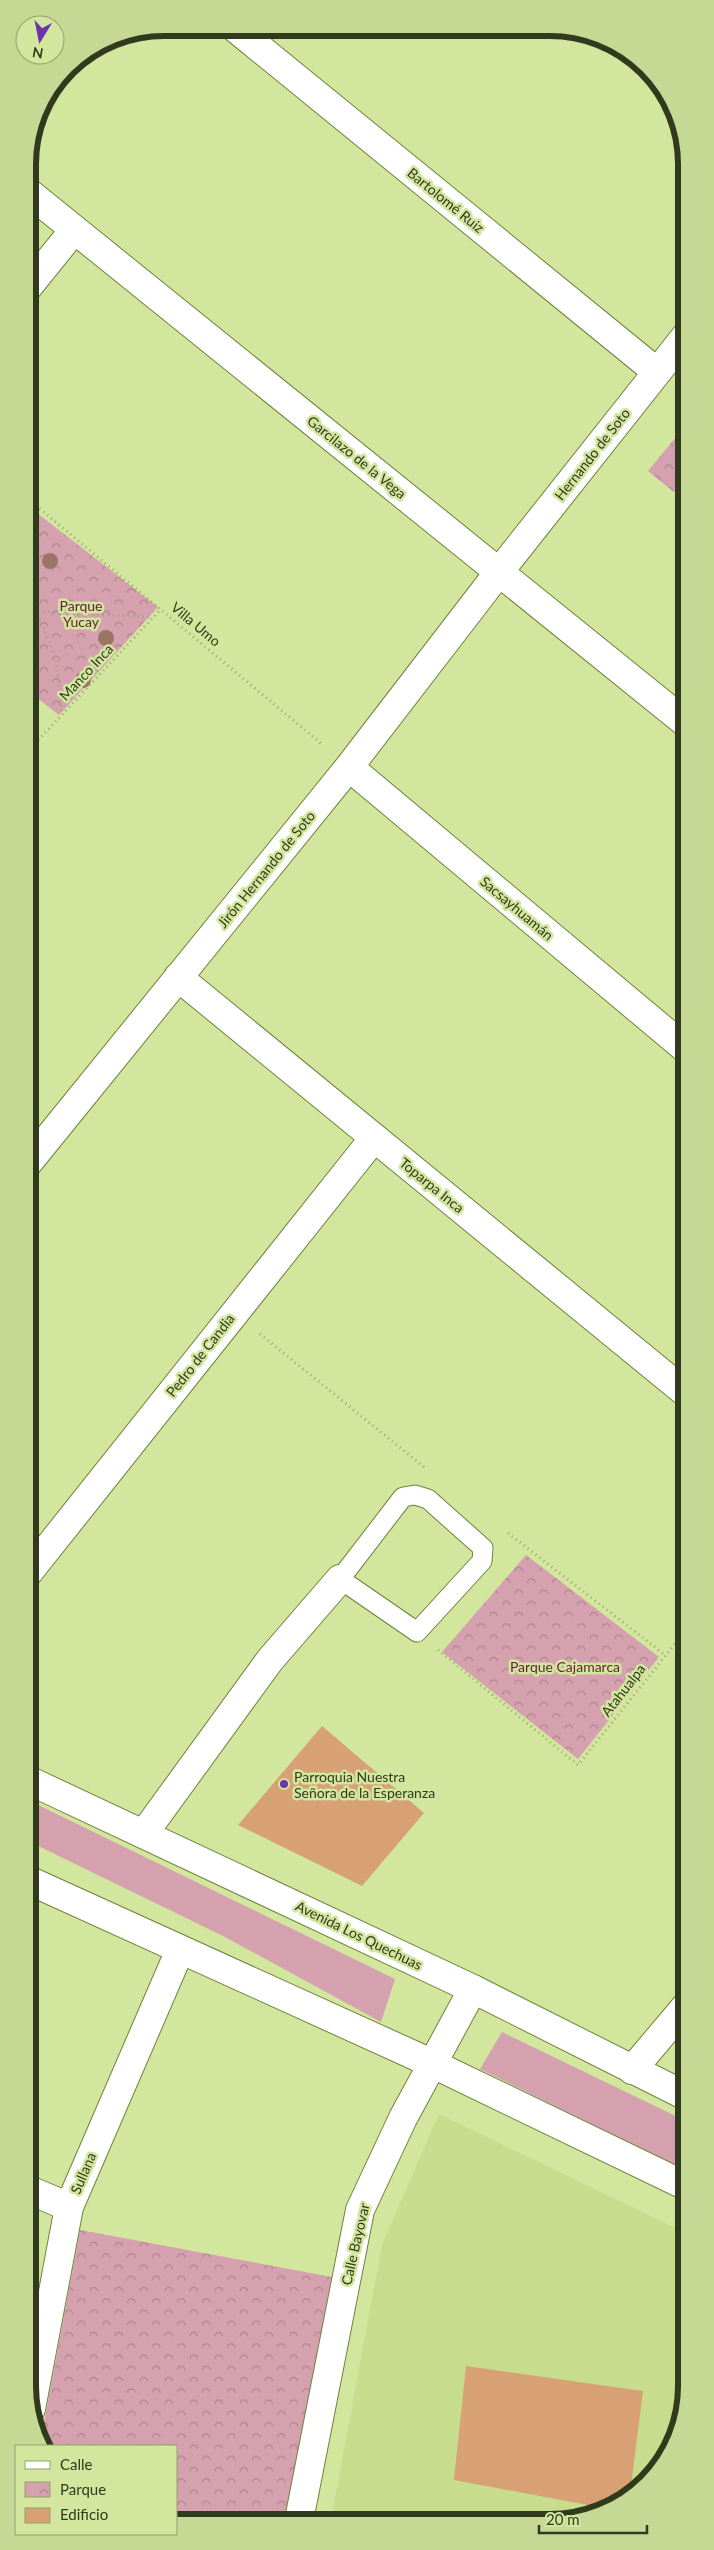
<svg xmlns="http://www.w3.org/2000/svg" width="714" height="2550" viewBox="0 0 714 2550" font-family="Lato,sans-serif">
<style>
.built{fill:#c7dc8d}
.green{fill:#d5a1af}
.park{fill:url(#park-crowns)}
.building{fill:#d7a175}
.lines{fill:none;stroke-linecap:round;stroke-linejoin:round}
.service-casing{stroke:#71823d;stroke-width:21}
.minor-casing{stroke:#71823d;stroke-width:30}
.tertiary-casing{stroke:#71823d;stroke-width:30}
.secondary-casing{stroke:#71823d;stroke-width:30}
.path{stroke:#99a870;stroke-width:3;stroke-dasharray:1 4;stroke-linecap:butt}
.service{stroke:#fff;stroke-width:19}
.minor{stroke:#fff;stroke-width:28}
.tertiary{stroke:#fff;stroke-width:28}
.secondary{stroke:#fff;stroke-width:28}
.tree{fill:#997566}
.poi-dot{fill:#6b34aa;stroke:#d2e69e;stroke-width:2}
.labels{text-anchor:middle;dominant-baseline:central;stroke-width:5;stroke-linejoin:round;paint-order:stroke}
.street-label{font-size:14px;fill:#323a1d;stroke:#d2e69e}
.park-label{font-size:14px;fill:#6a1939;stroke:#d2e69e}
.poi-label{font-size:14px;fill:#323a1d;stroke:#d2e69e;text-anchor:start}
.rim{fill:none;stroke:#323a1d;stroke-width:6}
</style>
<defs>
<pattern id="park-crowns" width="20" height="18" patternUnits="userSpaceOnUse" patternTransform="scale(1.25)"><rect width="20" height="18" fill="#d5a1af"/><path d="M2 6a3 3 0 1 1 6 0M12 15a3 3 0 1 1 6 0" fill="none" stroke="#ad848e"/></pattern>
</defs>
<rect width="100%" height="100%" fill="#d2e69e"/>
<path class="built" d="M439,2114L686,2233V2394L676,2438L652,2476L610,2508L568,2521L331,2520L382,2245Z"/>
<path class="green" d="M28,1800L395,1979L381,2022L223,1936L28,1841Z
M502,2032L686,2121V2171L480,2069Z"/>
<path class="park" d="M685,426V501L648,471Z
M28,506L158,607L59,715L28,691Z
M526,1555L659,1657L578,1759L442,1652Z
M80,2230L332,2277L286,2520H176V2446H48L42,2434Z"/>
<path class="building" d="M322,1726L424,1813L362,1886L238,1825Z
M466,2366L643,2391L630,2494L609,2509L454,2480Z"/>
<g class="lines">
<g class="service-casing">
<path id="service" d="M415,1495L428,1499L483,1548L482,1561L417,1632L340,1579L403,1497Z"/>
</g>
<g class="minor-casing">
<path id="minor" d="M235,28L657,372
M28,287L74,230
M349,767L686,1049
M178,977L686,1393
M28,1163L349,767L499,572L685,337
M28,1573L374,1138
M145,1832L270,1660L340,1579
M29,2190L69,2207
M31,2409L69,2207L180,1950
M299,2520L360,2210L403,2118L473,1989"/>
</g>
<g class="tertiary-casing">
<path id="tertiary" d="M28,192L686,723
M632,2070L686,2006"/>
</g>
<g class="secondary-casing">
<path id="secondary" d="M28,1780L473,1989L686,2096
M28,1880L431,2063L686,2186"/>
</g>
<path class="path" d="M28,499L323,745
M28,565L36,610L56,659L62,714
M28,611L152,617
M28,751L161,609
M260,1334L424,1467
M508,1533L665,1655
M438,1650L578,1765L686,1630"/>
<use href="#service" class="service"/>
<use href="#minor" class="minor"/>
<use href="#tertiary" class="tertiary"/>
<use href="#secondary" class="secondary"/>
</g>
<g class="tree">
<circle cx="50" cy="561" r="8"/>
<circle cx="106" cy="638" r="8"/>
<circle cx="83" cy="680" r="8"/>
</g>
<circle class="poi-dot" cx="284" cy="1784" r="5"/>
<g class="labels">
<g class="street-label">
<text transform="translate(446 200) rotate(39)">Bartolomé Ruiz</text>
<text transform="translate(592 454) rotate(-52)">Hernando de Soto</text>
<text transform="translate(357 457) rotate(39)">Garcilazo de la Vega</text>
<text transform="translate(196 624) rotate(40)">Villa Umo</text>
<text transform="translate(86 672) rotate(-47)">Manco Inca</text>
<text transform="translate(266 869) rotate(-51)">Jirón Hernando de Soto</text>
<text transform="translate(517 908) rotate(40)">Sacsayhuamán</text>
<text transform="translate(432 1185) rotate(39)">Toparpa Inca</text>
<text transform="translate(200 1355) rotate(-52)">Pedro de Candia</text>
<text transform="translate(623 1690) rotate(-52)">Atahualpa</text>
<text transform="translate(359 1935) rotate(26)">Avenida Los Quechuas</text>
<text transform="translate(83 2173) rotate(-67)">Sullana</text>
<text transform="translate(355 2244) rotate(-77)">Calle Bayovar</text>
</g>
<g class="park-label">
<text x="81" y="605">Parque<tspan x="81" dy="16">Yucay</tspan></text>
<text x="565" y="1666">Parque Cajamarca</text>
</g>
<g class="poi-label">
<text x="294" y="1776">Parroquia Nuestra<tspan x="294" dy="16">Señora de la Esperanza</tspan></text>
</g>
</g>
<path d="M0 0H714V2550H0ZM164 36H550A128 128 0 0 1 678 164V2386A128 128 0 0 1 550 2514H164A128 128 0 0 1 36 2386V164A128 128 0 0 1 164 36Z" fill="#c5d894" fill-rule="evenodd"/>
<path class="rim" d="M164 36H550A128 128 0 0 1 678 164V2386A128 128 0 0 1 550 2514H164A128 128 0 0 1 36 2386V164A128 128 0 0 1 164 36Z"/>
<rect x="15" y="2445" width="162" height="90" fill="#d2e69e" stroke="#92a16a"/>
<rect x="25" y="2461" width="25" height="8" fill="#ffffff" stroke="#92a16a"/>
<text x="60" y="2470" font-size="15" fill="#323a1d">Calle</text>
<rect x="25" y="2482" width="25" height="15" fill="url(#park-crowns)" stroke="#92a16a"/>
<text x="60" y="2495" font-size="15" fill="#323a1d">Parque</text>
<rect x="25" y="2508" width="25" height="15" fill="#d7a175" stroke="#92a16a"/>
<text x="60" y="2520" font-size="15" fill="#323a1d">Edificio</text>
<g transform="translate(40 40) rotate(190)"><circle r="24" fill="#d2e69e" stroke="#92a16a"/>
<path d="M0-4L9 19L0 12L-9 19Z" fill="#6b34aa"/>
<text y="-8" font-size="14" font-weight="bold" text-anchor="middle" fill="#323a1d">N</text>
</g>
<path d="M539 2525v8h108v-8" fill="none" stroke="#323a1d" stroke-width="2.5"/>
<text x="546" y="2525" font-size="15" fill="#323a1d" stroke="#d2e69e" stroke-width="4" paint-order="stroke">20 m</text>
</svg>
